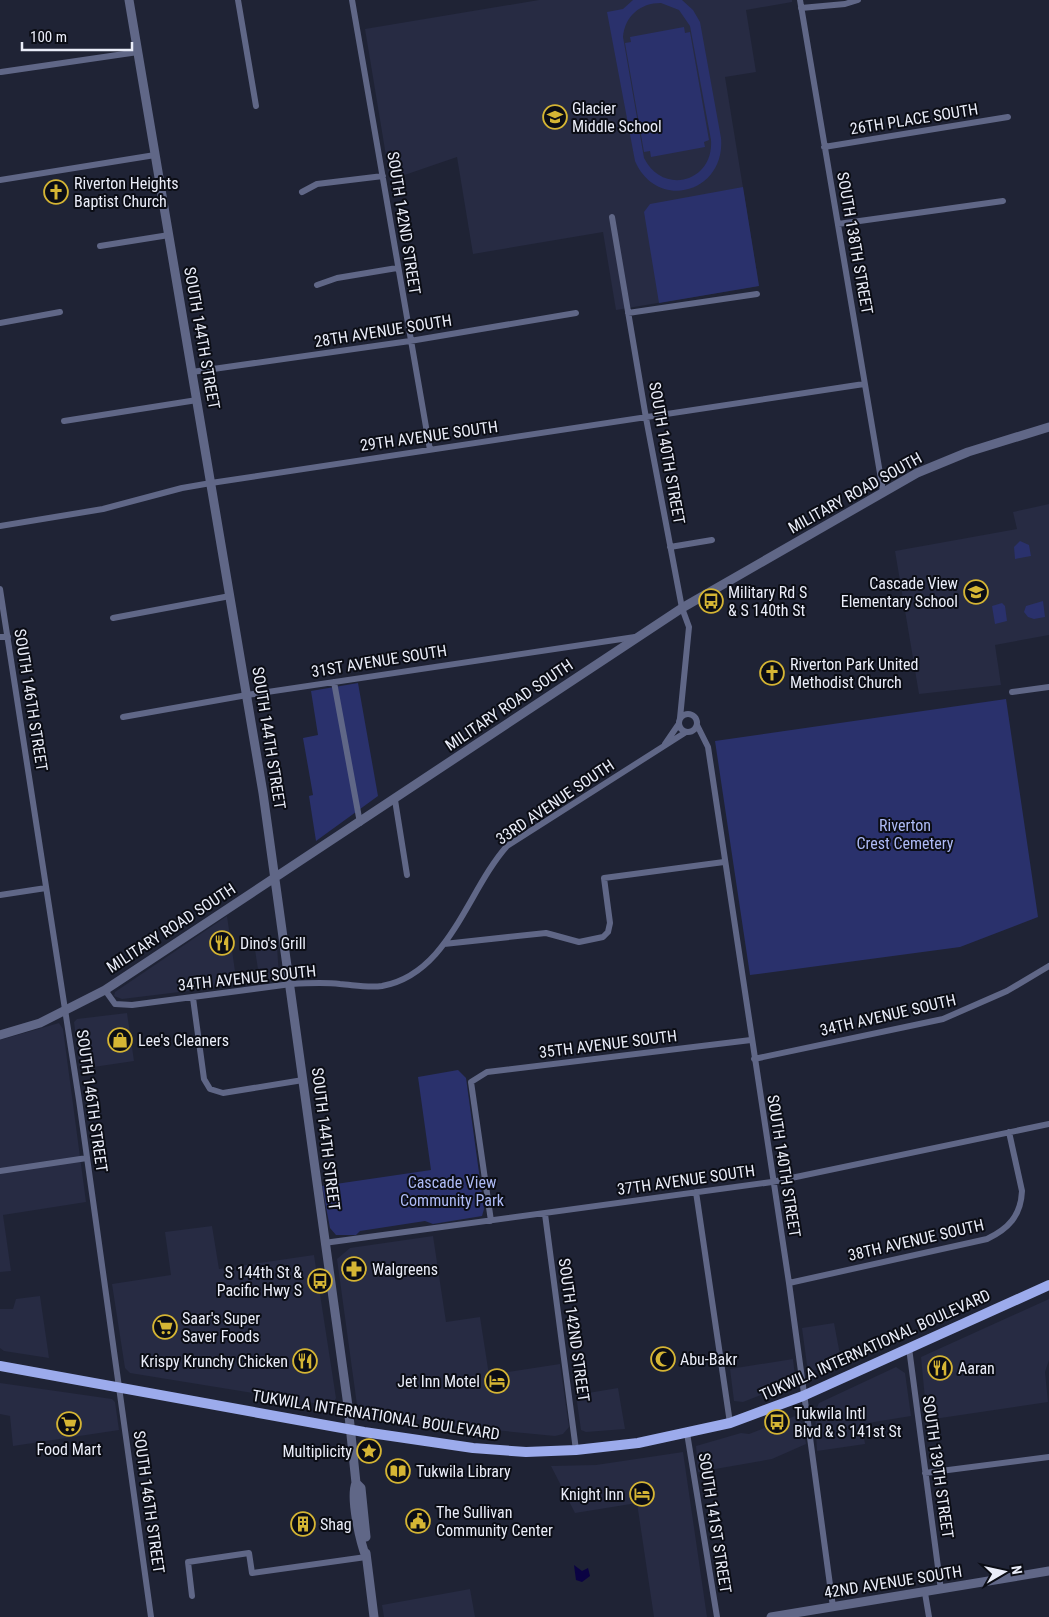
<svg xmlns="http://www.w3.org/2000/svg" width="1049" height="1617" viewBox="0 0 1049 1617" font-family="'Roboto Condensed',sans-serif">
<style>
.built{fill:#272b43}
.green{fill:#2a316c;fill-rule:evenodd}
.water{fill:#0b0343}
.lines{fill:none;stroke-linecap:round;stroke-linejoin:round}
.minor{stroke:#606787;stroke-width:6}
.tertiary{stroke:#606787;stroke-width:9}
.primary{stroke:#9cabec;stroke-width:10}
.labels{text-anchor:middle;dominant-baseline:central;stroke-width:4;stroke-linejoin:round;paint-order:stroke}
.poi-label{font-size:16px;fill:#eaedf9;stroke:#0b0d15;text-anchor:start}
.street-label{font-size:16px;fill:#eaedf9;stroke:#0b0d15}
.park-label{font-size:16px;fill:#aebbf6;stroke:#0b0d15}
</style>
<rect width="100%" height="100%" fill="#1f2335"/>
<path class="built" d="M539,0H792V2L746,10L756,72L725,77L759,286L616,310L603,232L473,254L457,157L390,180L365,29Z
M1049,504V635L995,645L1001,685L919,694L895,551L1017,529L1013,512Z
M227,916L237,985L122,999L114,996L115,992Z
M277,946L279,977L260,982L255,950Z
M127,1013L134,1061L80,1069L74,1022L77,1019Z
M59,1023L63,1029L86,1202L3,1215L11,1271L0,1272V1040Z
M212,1226L219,1269L314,1255L336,1398L332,1406L130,1373L125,1368L112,1284L171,1275L165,1232Z
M433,1236L446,1322L480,1317L489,1375L560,1364L569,1427L563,1434L555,1436L453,1426L361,1409L357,1405L337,1259L350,1248Z
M40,1296L49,1358L4,1351L0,1348V1309H13L16,1299Z
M1049,1299V1360L1045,1372L1048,1402L927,1420L921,1357Z
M834,1323L841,1360L821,1370H812L807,1365L802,1328Z
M793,1359L795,1376L791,1383L743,1402L734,1401L730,1369Z
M896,1367L905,1373L911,1416L862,1424L865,1444L817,1451L815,1412L819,1403Z
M0,1383L112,1399L115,1402L119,1430L13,1446L10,1416L0,1414Z
M618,1388L625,1429L586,1432L581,1430L576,1395Z
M795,1416L803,1424L806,1444L772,1459L698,1472L696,1446L741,1433L749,1434Z
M683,1452L707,1617H654L637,1503L575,1513L551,1466L596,1465Z
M470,1589L475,1617H384L382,1605Z"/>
<path class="green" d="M633,0H682L693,10L700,22L721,138C726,193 657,212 635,161L607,12L623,9ZM661,3L679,10L690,26L711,140C714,182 663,196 644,158L623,37C625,16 640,3 661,3Z
M684,27L685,33L690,32L709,140L704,142L705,147L651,157L650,151L644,152L625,43L631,42L630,37Z
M743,187L759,286L659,303L644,212L650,204Z
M1020,541L1029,545L1031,556L1015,559L1014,547Z
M1043,601L1045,617L1034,619L1028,617L1024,612L1026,606Z
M1002,603L1005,606L1007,621L995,624L992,606Z
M358,683L378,796L316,841L309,796L313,795L303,738L318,735L311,691Z
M1006,699L1038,917L960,947L750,975L715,741Z
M458,1070L466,1078L484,1209L482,1216L433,1224L425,1221L360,1231L356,1235H336L330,1228L322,1186L431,1170L418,1077Z"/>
<path class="water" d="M574,1565L582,1571L588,1568L590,1576L582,1582L576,1580Z"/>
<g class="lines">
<path class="minor" d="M238,0L256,106
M352,0L430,450
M800,0L883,491
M801,8L845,4L858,0
M1,72L138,52
M824,147L1008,117
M0,180L155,155
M302,192L317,184L383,176
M612,217L646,418L682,608L689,627L680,718
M838,224L1003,201
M100,246L169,235
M317,285L337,278L397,268
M628,313L757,294
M0,323L60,312
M192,372L410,341L576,313
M64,421L197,400
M0,526L103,509L182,488L211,483L864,384
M670,547L712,540
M0,589L79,1100L151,1617
M113,618L230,596
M0,637H8
M334,682L360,823
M1012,692L1049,687
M679 723a9 9 0 1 1 18 0a9 9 0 1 1-18 0Z
M123,717L247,695L635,637
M697,725L708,747L789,1283L833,1607
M665,744L678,725
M395,800L407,875
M0,895L46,888
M444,944L546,933L579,942L603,937L608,932L610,923L604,878L724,862
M105,990L115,1004L132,1005L291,984C307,983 324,982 340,984C354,985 368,988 382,986C449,974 467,891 507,846L686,732
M193,998L204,1079L210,1089L223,1093L303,1080
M754,1059L943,1019L1007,991L1049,966
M0,1171L87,1158
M696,1192L730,1423
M545,1214L576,1450
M491,1221L471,1082L487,1072L751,1040
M324,1243L772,1182L1049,1124
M789,1283L987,1239C1008,1229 1021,1216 1022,1191L1009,1132
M909,1348L941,1590
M687,1433L717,1617
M925,1473L1049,1457
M925,1593L929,1617
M192,1596L188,1562L249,1553L252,1573L366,1557"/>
<path class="tertiary" d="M129,0L263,793L348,1406L356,1483C350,1498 360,1541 366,1557
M0,1035L40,1023L105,990L682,608L917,473L968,452L1049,427
M356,1483L361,1488L366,1537
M366,1553L374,1617
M771,1617L1049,1571"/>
<path class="primary" d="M0,1366L364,1432L473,1448L526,1452L576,1450L638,1443L730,1423L803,1396L1049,1285"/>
</g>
<defs>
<g id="school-ring" transform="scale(1.25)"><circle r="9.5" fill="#0b0d15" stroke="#d5b534" stroke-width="1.5"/><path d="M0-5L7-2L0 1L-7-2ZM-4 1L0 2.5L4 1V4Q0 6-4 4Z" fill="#d5b534"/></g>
<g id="church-ring" transform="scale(1.25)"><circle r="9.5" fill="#0b0d15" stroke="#d5b534" stroke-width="1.5"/><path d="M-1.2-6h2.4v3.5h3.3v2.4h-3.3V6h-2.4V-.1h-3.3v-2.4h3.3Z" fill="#d5b534"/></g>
<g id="bus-ring" transform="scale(1.25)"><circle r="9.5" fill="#0b0d15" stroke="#d5b534" stroke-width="1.5"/><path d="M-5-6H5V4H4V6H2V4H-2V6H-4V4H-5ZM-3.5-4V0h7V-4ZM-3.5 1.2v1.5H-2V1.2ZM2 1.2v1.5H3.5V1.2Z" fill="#d5b534"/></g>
<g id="restaurant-ring" transform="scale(1.25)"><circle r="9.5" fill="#0b0d15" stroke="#d5b534" stroke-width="1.5"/><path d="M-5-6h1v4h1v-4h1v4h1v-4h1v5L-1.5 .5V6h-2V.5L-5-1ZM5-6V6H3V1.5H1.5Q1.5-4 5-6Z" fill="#d5b534"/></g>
<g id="shop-ring" transform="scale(1.25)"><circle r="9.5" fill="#0b0d15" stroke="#d5b534" stroke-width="1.5"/><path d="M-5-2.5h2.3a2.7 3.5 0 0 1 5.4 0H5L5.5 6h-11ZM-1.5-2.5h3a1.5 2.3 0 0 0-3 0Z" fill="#d5b534"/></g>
<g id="pharmacy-ring" transform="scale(1.25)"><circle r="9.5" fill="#0b0d15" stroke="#d5b534" stroke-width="1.5"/><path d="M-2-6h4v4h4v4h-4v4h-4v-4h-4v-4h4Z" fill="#d5b534"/></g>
<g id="supermarket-ring" transform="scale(1.25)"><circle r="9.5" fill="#0b0d15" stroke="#d5b534" stroke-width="1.5"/><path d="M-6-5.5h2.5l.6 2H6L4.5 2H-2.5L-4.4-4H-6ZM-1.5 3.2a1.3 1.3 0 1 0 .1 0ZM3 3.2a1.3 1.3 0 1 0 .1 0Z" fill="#d5b534"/></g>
<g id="mosque-ring" transform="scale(1.25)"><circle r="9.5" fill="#0b0d15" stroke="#d5b534" stroke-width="1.5"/><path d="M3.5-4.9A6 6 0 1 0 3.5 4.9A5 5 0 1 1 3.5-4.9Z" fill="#d5b534"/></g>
<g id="hotel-ring" transform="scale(1.25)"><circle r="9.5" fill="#0b0d15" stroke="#d5b534" stroke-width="1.5"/><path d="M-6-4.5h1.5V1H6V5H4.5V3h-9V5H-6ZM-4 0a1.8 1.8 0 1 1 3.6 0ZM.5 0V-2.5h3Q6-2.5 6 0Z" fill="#d5b534"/></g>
<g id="sight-ring" transform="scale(1.25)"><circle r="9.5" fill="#0b0d15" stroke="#d5b534" stroke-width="1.5"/><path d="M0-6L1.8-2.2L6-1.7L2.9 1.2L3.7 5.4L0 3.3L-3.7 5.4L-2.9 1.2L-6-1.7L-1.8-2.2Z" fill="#d5b534"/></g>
<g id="library-ring" transform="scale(1.25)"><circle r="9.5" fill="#0b0d15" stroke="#d5b534" stroke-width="1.5"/><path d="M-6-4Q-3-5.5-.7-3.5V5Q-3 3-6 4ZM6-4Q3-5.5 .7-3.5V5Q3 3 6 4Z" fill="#d5b534"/></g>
<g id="civic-ring" transform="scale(1.25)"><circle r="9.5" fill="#0b0d15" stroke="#d5b534" stroke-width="1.5"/><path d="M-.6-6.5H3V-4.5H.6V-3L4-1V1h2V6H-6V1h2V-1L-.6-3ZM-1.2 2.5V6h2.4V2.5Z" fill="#d5b534"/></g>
<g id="building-ring" transform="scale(1.25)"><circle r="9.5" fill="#0b0d15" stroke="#d5b534" stroke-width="1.5"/><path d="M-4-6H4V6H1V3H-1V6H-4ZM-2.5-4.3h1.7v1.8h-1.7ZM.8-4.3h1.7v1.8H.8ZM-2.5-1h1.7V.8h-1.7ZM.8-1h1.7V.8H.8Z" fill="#d5b534"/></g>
</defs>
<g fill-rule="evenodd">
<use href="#school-ring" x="555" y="117"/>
<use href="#church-ring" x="56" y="192"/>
<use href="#school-ring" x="976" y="592"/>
<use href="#bus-ring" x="711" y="601"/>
<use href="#church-ring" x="772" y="673"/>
<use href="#restaurant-ring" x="222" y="943"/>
<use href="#shop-ring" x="120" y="1040"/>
<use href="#pharmacy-ring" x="354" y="1269"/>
<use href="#bus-ring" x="320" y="1281"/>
<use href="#supermarket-ring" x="165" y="1327"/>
<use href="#mosque-ring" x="663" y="1359"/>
<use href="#restaurant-ring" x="305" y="1361"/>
<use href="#restaurant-ring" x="940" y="1368"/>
<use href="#hotel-ring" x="497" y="1381"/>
<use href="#bus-ring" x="777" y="1422"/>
<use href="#supermarket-ring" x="69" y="1424"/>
<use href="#sight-ring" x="369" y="1451"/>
<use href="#library-ring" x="398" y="1471"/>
<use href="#hotel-ring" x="642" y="1494"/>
<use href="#civic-ring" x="418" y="1521"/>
<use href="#building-ring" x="303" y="1524"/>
</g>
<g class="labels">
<g class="poi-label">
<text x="572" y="108">Glacier<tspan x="572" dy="18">Middle School</tspan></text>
<text x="74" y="183">Riverton Heights<tspan x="74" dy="18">Baptist Church</tspan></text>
<text x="958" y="583" text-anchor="end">Cascade View<tspan x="958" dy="18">Elementary School</tspan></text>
<text x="728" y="592">Military Rd S<tspan x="728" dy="18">&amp; S 140th St</tspan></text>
<text x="790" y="664">Riverton Park United<tspan x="790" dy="18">Methodist Church</tspan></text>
<text x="240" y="943">Dino's Grill</text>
<text x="138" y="1040">Lee's Cleaners</text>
<text x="372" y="1269">Walgreens</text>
<text x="302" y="1272" text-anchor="end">S 144th St &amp;<tspan x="302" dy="18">Pacific Hwy S</tspan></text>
<text x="182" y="1318">Saar's Super<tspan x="182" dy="18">Saver Foods</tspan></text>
<text x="680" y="1359">Abu-Bakr</text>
<text x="288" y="1361" text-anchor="end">Krispy Krunchy Chicken</text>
<text x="958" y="1368">Aaran</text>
<text x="480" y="1381" text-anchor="end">Jet Inn Motel</text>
<text x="794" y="1413">Tukwila Intl<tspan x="794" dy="18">Blvd &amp; S 141st St</tspan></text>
<text x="69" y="1449" text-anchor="middle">Food Mart</text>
<text x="352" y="1451" text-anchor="end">Multiplicity</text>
<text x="416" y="1471">Tukwila Library</text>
<text x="624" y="1494" text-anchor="end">Knight Inn</text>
<text x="436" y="1512">The Sullivan<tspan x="436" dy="18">Community Center</tspan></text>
<text x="320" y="1524">Shag</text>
</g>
<g class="street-label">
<text transform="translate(914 119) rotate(-9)">26TH PLACE SOUTH</text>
<text transform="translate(404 223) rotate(81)">SOUTH 142ND STREET</text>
<text transform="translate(855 243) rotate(80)">SOUTH 138TH STREET</text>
<text transform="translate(383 331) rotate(-9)">28TH AVENUE SOUTH</text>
<text transform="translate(202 338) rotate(80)">SOUTH 144TH STREET</text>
<text transform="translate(429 436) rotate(-8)">29TH AVENUE SOUTH</text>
<text transform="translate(667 453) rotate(80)">SOUTH 140TH STREET</text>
<text transform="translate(855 493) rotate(-29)">MILITARY ROAD SOUTH</text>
<text transform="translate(379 661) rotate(-9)">31ST AVENUE SOUTH</text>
<text transform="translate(31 700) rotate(81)">SOUTH 146TH STREET</text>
<text transform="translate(509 705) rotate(-34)">MILITARY ROAD SOUTH</text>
<text transform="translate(269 738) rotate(81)">SOUTH 144TH STREET</text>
<text transform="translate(555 802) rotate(-34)">33RD AVENUE SOUTH</text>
<text transform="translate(171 928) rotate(-33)">MILITARY ROAD SOUTH</text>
<text transform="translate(247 978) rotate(-6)">34TH AVENUE SOUTH</text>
<text transform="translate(888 1015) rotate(-13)">34TH AVENUE SOUTH</text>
<text transform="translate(608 1044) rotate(-7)">35TH AVENUE SOUTH</text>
<text transform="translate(92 1101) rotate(82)">SOUTH 146TH STREET</text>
<text transform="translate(326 1139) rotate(83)">SOUTH 144TH STREET</text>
<text transform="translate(784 1166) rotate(81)">SOUTH 140TH STREET</text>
<text transform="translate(686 1180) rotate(-8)">37TH AVENUE SOUTH</text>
<text transform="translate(916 1240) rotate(-13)">38TH AVENUE SOUTH</text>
<text transform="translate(574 1330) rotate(82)">SOUTH 142ND STREET</text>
<text transform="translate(875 1345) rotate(-24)">TUKWILA INTERNATIONAL BOULEVARD</text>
<text transform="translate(376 1415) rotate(9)">TUKWILA INTERNATIONAL BOULEVARD</text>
<text transform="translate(938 1467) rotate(82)">SOUTH 139TH STREET</text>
<text transform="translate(149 1502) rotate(82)">SOUTH 146TH STREET</text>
<text transform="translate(715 1523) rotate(81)">SOUTH 141ST STREET</text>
<text transform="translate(893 1582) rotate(-9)">42ND AVENUE SOUTH</text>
</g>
<g class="park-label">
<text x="905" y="825">Riverton<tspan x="905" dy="18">Crest Cemetery</tspan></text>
<text x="452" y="1182">Cascade View<tspan x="452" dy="18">Community Park</tspan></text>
</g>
</g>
<g transform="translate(1004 1572) rotate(81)" stroke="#0b0d15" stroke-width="4" paint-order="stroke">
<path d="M0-4L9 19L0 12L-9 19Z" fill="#eaedf9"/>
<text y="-8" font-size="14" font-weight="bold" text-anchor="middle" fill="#eaedf9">N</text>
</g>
<path d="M22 42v8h110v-8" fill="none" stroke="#eaedf9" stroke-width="2.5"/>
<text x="30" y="42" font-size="15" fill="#eaedf9" stroke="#0b0d15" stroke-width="4" paint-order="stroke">100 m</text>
</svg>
